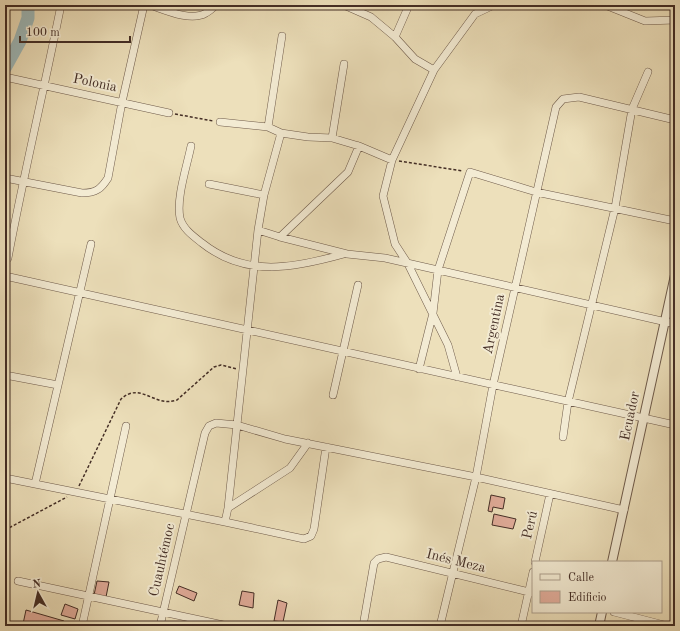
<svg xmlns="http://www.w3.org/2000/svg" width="680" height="631" viewBox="0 0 680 631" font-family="'Old Standard TT',serif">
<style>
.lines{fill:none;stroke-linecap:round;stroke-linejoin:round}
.river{stroke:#9ebabb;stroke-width:13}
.building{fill:#e1ac9a;stroke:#432d25}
.minor-casing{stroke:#6e5a4a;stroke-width:8}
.tertiary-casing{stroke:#6e5a4a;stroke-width:10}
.path{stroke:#432d25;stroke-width:1.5;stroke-dasharray:3 2;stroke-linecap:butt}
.minor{stroke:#f3ebd3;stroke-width:7}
.tertiary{stroke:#f3ebd3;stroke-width:8}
.labels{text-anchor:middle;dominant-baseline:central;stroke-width:4;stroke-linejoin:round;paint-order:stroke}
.street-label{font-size:14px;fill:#432d25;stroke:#f3ebd3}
</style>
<rect width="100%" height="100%" fill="#ede0bb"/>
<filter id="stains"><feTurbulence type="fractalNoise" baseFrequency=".005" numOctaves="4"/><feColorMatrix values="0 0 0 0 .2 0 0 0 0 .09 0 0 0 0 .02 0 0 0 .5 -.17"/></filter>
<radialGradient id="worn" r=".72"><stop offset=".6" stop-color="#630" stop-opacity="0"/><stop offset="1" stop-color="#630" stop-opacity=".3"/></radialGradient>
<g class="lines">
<path class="river" d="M5,68L20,41L28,18V5"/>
</g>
<path class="building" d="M491,495L505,498L503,509L493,507L492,512L488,511Z
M494,514L516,519L513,529L492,525Z
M97,581L109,582L106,597L94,595Z
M179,586L197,593L194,601L176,593Z
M242,591L254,593L253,608L239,605Z
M278,600L287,603L283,622L274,621Z
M65,604L78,609L75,619L61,615Z
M26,610L64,621V626L23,624Z"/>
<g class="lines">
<g class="minor-casing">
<path id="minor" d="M150,5C165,10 191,22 206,13C210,11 213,8 216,5
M329,5L346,6L371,17L395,37L415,59L434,70
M605,5L645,21L675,20
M395,37L409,5
M5,77L169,113
M220,122L268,127L281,133L308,137L332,138L359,146L392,160
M268,127L282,36
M332,138L344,64
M191,146C187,166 176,198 180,218C183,229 193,236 202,243C246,278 294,268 344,254
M5,178L82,193C96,193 101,189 108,178L122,102L144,5
M209,184L264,195
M258,230L280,237L348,172L359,146
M280,237L347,254L385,258L675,324
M8,258C24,173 44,90 61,5
M5,276L675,425
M419,369L433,313L438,270L470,172L536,192L675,221
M5,375L58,385
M457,377L448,345L408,264L395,244L383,196L392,160L434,70L475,14L494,5
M333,395L358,285
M563,437L568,402L615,208L632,109L648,72
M5,478L225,522L228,508L290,468L308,443
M35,484L91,244
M228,508L258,230L264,195L281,133
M225,522L304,539L311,536L314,529L326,447
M535,562L550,494
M18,581L228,626
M614,612L668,626
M82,626L126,426
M160,626L205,433L209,426L216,423L237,425L285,439L476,477L624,510
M363,626L374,563L378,559L386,557L533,593
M440,626L476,477L493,385L556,107L563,99L579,97L675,120
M521,626L533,572"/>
</g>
<g class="tertiary-casing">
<path id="tertiary" d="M612,562L675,275
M599,626L602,612"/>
</g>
<path class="path" d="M175,114L213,121
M399,161L463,171
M79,486L121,399C141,381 154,408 177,400L214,367L221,365L237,369
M5,530L67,497"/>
<use href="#minor" class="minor"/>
<use href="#tertiary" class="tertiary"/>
</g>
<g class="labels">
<g class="street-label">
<text transform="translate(95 83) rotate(12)">Polonia</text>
<text transform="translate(494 324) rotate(-78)">Argentina</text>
<text transform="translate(630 416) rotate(-78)">Ecuador</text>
<text transform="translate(530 525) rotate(-77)">Perú</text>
<text transform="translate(162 560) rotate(-77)">Cuauhtémoc</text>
<text transform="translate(456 561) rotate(14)">Inés Meza</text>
</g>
</g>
<rect width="680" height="631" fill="none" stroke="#ede0bb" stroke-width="20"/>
<rect x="6" y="6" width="668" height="619" fill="none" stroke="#432d25" stroke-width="2"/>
<rect x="10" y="10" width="660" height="611" fill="none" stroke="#432d25"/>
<rect x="532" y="561" width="130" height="52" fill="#f3ebd3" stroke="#ad9f8d"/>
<rect x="540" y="574" width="20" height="6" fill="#f3ebd3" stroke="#ad9f8d"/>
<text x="568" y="581" font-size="12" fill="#432d25">Calle</text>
<rect x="540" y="591" width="20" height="12" fill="#e1ac9a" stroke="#ad9f8d"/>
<text x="568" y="601" font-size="12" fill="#432d25">Edificio</text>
<g transform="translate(38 593) rotate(352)" stroke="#f3ebd3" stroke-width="3" paint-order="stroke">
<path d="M0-3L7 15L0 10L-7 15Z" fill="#432d25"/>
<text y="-6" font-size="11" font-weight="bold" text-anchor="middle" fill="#432d25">N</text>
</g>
<path d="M20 36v6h110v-6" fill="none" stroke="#432d25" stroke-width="2"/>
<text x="26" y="36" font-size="12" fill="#432d25" stroke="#f3ebd3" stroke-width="3" paint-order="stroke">100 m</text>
<rect width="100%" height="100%" filter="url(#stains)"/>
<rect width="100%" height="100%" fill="url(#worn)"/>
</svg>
